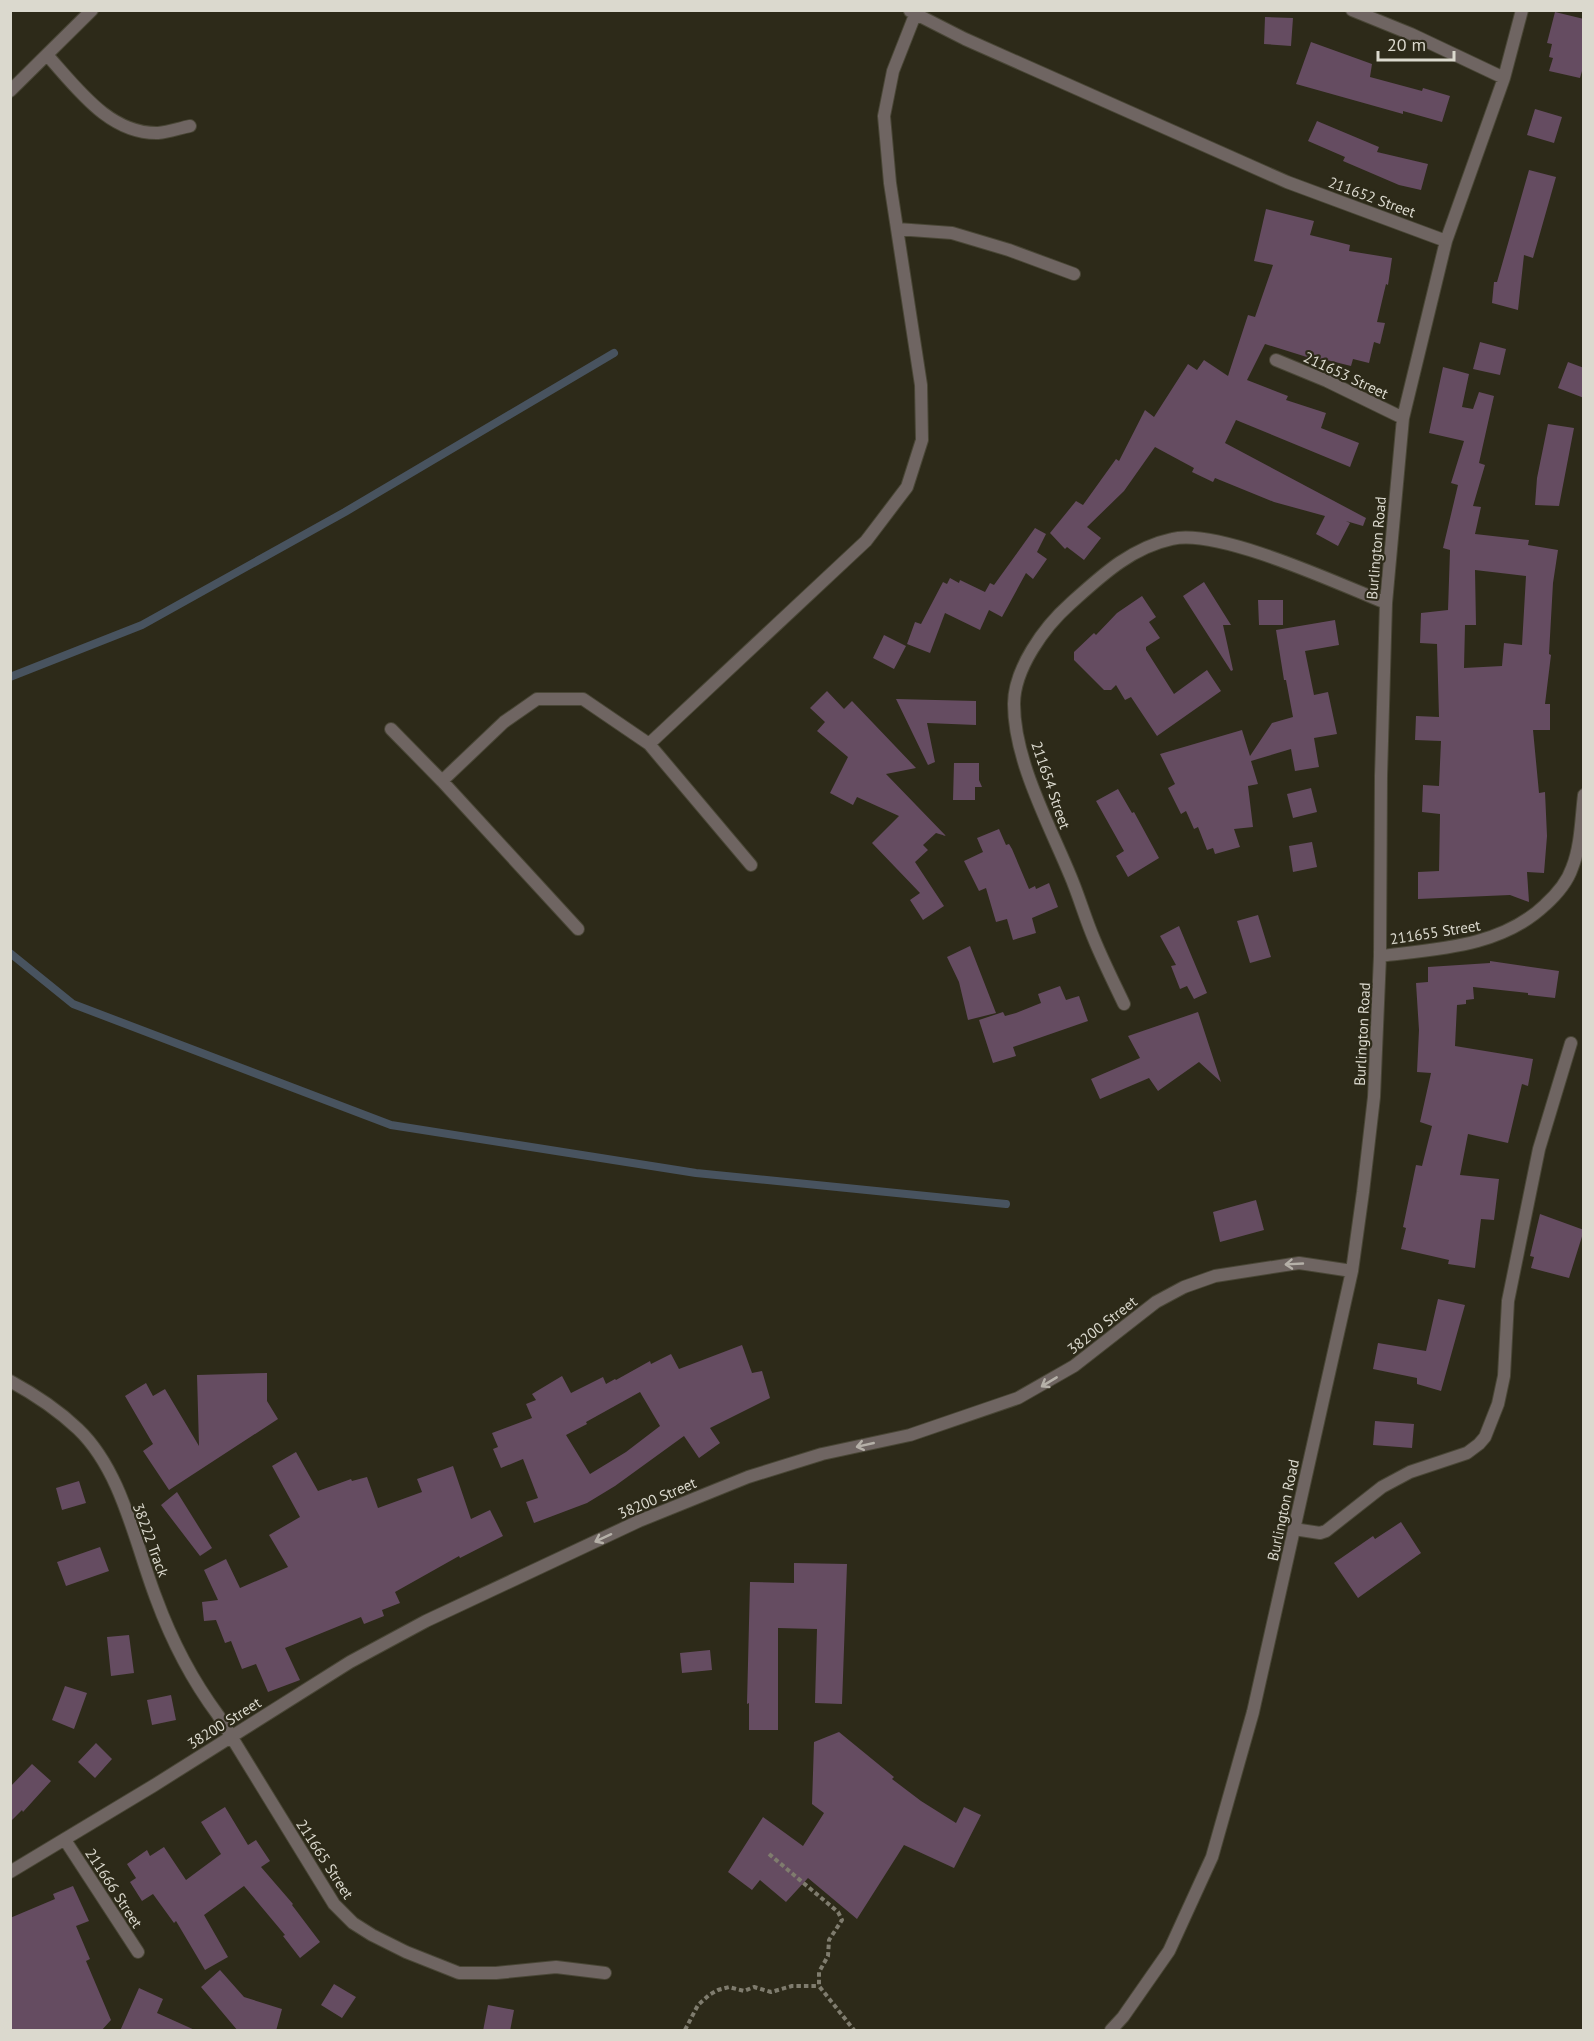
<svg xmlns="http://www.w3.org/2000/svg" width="1594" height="2041" viewBox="0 0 1594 2041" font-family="'PT Sans',sans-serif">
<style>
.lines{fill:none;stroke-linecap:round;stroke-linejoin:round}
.stream{stroke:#48535f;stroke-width:8}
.building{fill:#654c61;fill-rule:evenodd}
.service-casing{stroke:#494636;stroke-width:14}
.minor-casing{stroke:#494636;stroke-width:14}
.path{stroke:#7f7c6e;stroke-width:4;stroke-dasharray:4.5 3;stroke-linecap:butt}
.service{stroke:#6f6562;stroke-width:12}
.minor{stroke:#6f6562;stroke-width:12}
.oneway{stroke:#b5b0a8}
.labels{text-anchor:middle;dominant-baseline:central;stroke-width:4.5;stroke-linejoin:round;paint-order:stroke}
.street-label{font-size:15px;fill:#dbd9ce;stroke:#2d2a19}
</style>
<rect width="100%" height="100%" fill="#2d2a19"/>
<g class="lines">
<path class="stream" d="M10,677L142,625L345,512L614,353
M10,953L73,1004L391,1125L696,1173L1006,1204"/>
</g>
<path class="building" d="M1555,12L1584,19V64L1580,78L1549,71L1553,58L1549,57L1552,44L1547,43Z
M1265,17L1293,18L1291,46L1264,44Z
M1311,42L1372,64L1370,77L1422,91L1423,88L1450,96L1442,122L1403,111V114L1296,84Z
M1535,109L1562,117L1554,143L1527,135Z
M1317,121L1379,147L1377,152L1428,164L1421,190L1399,185L1343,161L1345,157L1308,141Z
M1529,170L1556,177L1533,258L1524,255L1518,310L1492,303L1494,282H1497Z
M1266,209L1314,221L1310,235L1350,245L1349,251L1392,258L1388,285L1386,284L1377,322L1385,323L1380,344L1374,342L1369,363L1353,359L1351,366L1327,360L1326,363L1265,344L1247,380L1288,396L1286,400L1326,413L1321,428L1359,443L1350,467L1236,420L1225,443L1366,518L1363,526L1346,521L1350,523L1338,546L1316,534L1325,516L1274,502L1215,478L1213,482L1192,472L1194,468L1155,447L1124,491L1087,527L1101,538L1084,560L1067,547L1065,549L1050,533L1076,501L1083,505L1116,459L1119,461L1145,410L1154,417L1188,364L1197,370L1204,360L1228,376L1248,315L1255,317L1273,265L1254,261Z
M1480,342L1506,349L1500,375L1473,369Z
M1568,362L1584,368V398L1558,388Z
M1443,367L1469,374L1462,407L1473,409L1479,392L1494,396L1479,463L1485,465L1473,506L1481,507L1475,534L1529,540L1528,545L1558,550L1553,583L1549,654L1551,655L1545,704H1550V730H1533L1539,793L1545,792L1547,836L1544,873L1527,872L1529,902L1510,895L1418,899V872L1439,871L1440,814L1422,812L1423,785L1439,786L1441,741L1415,740L1416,716L1439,717L1437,644L1420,643L1421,613L1448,610L1450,550L1443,548L1458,485L1451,483L1464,441L1429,433ZM1475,570L1526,576L1522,645L1504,643L1502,666L1464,668L1465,625H1476Z
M1548,424L1574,428L1559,506L1535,505L1537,478Z
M1035,528L1046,534L1037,552L1047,559L1033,579L1026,573L1002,617L989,610L980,630L945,613L930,653L907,644L915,622L921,624L943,582L947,584L950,578L959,583L960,580L985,592L990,583L994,585Z
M1204,582L1231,625H1223L1233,670L1231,671L1183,596Z
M1142,596L1156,617L1149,622L1160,638L1146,647V650L1174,694L1207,670L1221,691L1157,736L1131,697L1125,700L1116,685L1111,690H1104L1074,660V652L1094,633L1096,635L1117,613Z
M1258,600H1283V625H1259Z
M1335,620L1339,645L1305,651L1314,695L1328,692L1337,734L1314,738L1319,767L1295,771L1291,749L1251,761L1258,784L1248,786L1253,827L1234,829L1240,847L1215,854L1213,848L1207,850L1198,827L1194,829L1186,811L1181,814L1168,788L1175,784L1160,754L1242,730L1250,756L1272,723L1293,717L1286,680H1284L1276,630Z
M884,635L906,646L894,669L873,658Z
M827,691L844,709L852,701L916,768L886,774L946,836L936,833L923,845L928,850L915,862L944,906L923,920L910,900L920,893L872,843L899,816L857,797L853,805L830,793L848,757L817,731L825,722L810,708Z
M896,699L976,701V725L927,723L935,762L928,765Z
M954,763H979V780L982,787H975V800H953Z
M1311,788L1317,812L1293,818L1287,794Z
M1118,789L1132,813L1134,812L1159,858L1128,877L1116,856L1124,851L1096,801Z
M999,829L1006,845L1009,844L1012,849L1029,889L1035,886L1036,889L1049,883L1058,907L1032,918L1036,933L1013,940L1007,919L996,922L986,888L979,891L964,861L983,852L977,838Z
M1312,842L1317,867L1293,872L1289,846Z
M1258,915L1271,957L1250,963L1237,921Z
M1179,926L1207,993L1194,999L1187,986L1180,989L1171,966L1176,965L1160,936Z
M970,946L996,1013L968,1020L959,982L947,957Z
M1490,961L1559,971L1555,998L1528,995V993L1473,987L1474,999L1466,1000V1004L1457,1005L1455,1046L1533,1059L1528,1086L1522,1084L1508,1143L1468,1134L1460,1175L1499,1179L1494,1220L1481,1219L1475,1268L1448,1264L1449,1260L1401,1249L1406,1228L1403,1227L1416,1165L1422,1166L1432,1126L1420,1122L1431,1073L1417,1072L1419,1030L1416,983L1428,982V967L1490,963Z
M1060,986L1066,1000L1079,996L1088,1021L1013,1047L1016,1056L993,1063L979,1020L1003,1012L1005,1016L1016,1013L1041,1003L1038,994Z
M1198,1012L1221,1082L1199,1062L1158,1091L1149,1078L1100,1099L1091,1079L1140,1058L1128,1036Z
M1256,1200L1264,1230L1220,1242L1213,1212Z
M1540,1214L1584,1230L1569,1278L1531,1268L1534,1257L1530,1256Z
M1438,1299L1465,1305L1441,1391L1417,1384V1378L1373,1369L1378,1343L1426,1351Z
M742,1345L752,1373L762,1371L770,1398L710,1428L720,1443L699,1458L684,1436L615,1486L587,1503L534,1523L526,1502L538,1498L523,1459L501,1468L493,1449L498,1447L492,1433L532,1418L526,1404L536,1400L532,1394L562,1376L571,1393L603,1377L606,1384L615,1379L616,1380L650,1361L651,1364L671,1354L679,1369ZM640,1392L660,1426L626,1452L590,1474L566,1435L587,1424L586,1422Z
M267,1373V1401L278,1419L169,1490L143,1451L153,1444L125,1396L146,1383L153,1396L165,1389L199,1446L197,1375Z
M1375,1421L1414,1424L1412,1448L1373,1445Z
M296,1452L318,1491L351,1479L352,1481L367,1477L378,1508L422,1492L417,1479L453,1466L471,1519L490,1510L503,1536L460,1558L459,1556L395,1592L400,1603L382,1610L384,1616L364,1624L361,1617L285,1648L300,1680L268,1692L256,1664L242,1669L231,1641L225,1643L216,1620L204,1621L202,1602L218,1600L204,1570L226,1559L240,1588L288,1567L269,1535L300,1517L272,1466Z
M79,1481L86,1503L62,1510L56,1488Z
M177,1492L212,1548L200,1556L161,1505Z
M1401,1522L1421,1553L1358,1598L1334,1563L1373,1536L1375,1539Z
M100,1547L109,1571L66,1586L57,1562Z
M794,1563L847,1564L842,1704L815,1703L817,1629L778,1628V1730H749V1703L747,1704L750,1582L794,1583Z
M129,1635L134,1673L111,1676L107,1637Z
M710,1650L712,1670L682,1673L680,1653Z
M65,1686L87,1693L74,1729L52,1720Z
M171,1695L176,1720L152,1725L147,1700Z
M839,1732L894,1777L892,1779L921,1801L956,1823L964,1807L981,1815L954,1868L904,1845L857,1919L808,1878L786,1902L760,1880L752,1890L728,1872L763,1817L803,1846L824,1813L812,1804L814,1742Z
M96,1743L112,1759L95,1778L78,1762Z
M32,1764L51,1781L23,1812L22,1810L10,1822V1787Z
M225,1807L248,1845L256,1840L270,1861L261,1867L293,1904L292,1905L320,1942L300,1958L283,1936L285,1935L244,1886L204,1915L228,1957L205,1970L176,1921L174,1923L153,1894L142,1901L130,1882L136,1878L127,1864L147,1850L150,1856L164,1847L186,1880L221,1854L201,1822Z
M73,1886L89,1921L76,1926L90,1959L86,1961L111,2020L101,2031H10V1918L55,1899L53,1894Z
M220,1970L244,1997L282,2009L276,2031H238L201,1987Z
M334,1984L356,1997L342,2018L321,2005Z
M139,1988L163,1999L157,2013L197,2031H120Z
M488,2005L514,2010L510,2031H483Z"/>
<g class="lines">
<g class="service-casing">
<path id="service" d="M1294,1529L1320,1533L1326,1531L1382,1487L1410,1472L1467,1453L1479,1444L1485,1437L1498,1404L1504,1376L1508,1301L1539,1149L1571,1043"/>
</g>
<g class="minor-casing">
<path id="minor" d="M1352,10L1411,34L1504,78
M910,11L965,39L1287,182L1446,241
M47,55C77,88 109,134 158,133C169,132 180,128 190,126
M10,91L92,10
M897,229L952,233L1009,250L1074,274
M1276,360L1327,381L1403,418
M391,729L442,781L578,929
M649,744L866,541L907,487L922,440L921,385L890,183L884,116L893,71L915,15
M442,781L504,722L537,699H583L649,744L751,865
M1380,956C1437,949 1501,947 1545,905C1556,895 1567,883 1572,868C1581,846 1581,819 1584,795
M1124,1004C1114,983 1103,961 1094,939C1085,918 1079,896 1070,875C1049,824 1014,760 1014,704C1014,669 1044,627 1070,604C1100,577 1130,548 1172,539C1218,528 1339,584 1386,603
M10,1381C34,1394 58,1410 78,1429C122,1471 135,1543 156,1598C171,1639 192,1680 218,1715L334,1904L353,1923L372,1935L406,1952L459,1973H496L556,1967L605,1973
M65,1840L138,1952
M10,1872L153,1786L350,1662L426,1621L639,1521L748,1477L822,1454L910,1435L1018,1398L1074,1366L1156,1302L1184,1287L1215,1276L1299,1263L1352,1271
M1111,2030L1123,2017L1169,1951L1212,1857L1253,1712L1352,1271L1363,1192L1374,1097L1380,956L1381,776L1386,603L1403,418L1446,241L1504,78L1522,10"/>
</g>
<path class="path" d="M769,1854L838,1912L842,1920L829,1940L828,1956L819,1972V1986L854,2030
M685,2030L698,2005L709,1995L718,1990L729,1987L744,1991L754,1987L771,1992L792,1986H819"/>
<use href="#service" class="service"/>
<use href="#minor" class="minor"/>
</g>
<defs><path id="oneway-shaft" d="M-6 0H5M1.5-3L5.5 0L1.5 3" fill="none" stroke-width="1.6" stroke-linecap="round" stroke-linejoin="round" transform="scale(1.5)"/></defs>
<g class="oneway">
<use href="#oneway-shaft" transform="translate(1294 1264) rotate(177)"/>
<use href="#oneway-shaft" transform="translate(1049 1382) rotate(149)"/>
<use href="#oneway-shaft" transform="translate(865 1445) rotate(167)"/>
<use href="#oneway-shaft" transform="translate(603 1538) rotate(155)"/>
</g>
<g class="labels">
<g class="street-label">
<text transform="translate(1372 197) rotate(20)">211652 Street</text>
<text transform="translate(1346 375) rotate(25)">211653 Street</text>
<text transform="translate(1376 548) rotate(-85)">Burlington Road</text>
<text transform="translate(1051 785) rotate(71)">211654 Street</text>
<text transform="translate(1435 932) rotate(-9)">211655 Street</text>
<text transform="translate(1362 1034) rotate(-87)">Burlington Road</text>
<text transform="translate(1102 1325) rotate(-38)">38200 Street</text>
<text transform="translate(657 1498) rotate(-23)">38200 Street</text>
<text transform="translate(1283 1510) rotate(-78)">Burlington Road</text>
<text transform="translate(151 1540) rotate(70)">38222 Track</text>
<text transform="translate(224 1723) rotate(-32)">38200 Street</text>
<text transform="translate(325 1859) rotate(57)">211665 Street</text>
<text transform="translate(114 1888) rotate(57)">211666 Street</text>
</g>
</g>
<rect width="1594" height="2041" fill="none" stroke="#dbd9ce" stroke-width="24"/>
<path d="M1378 51v9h76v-9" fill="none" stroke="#dbd9ce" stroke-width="3"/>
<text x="1387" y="51" font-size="18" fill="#dbd9ce" stroke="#2d2a19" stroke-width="4.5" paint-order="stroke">20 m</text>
</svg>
